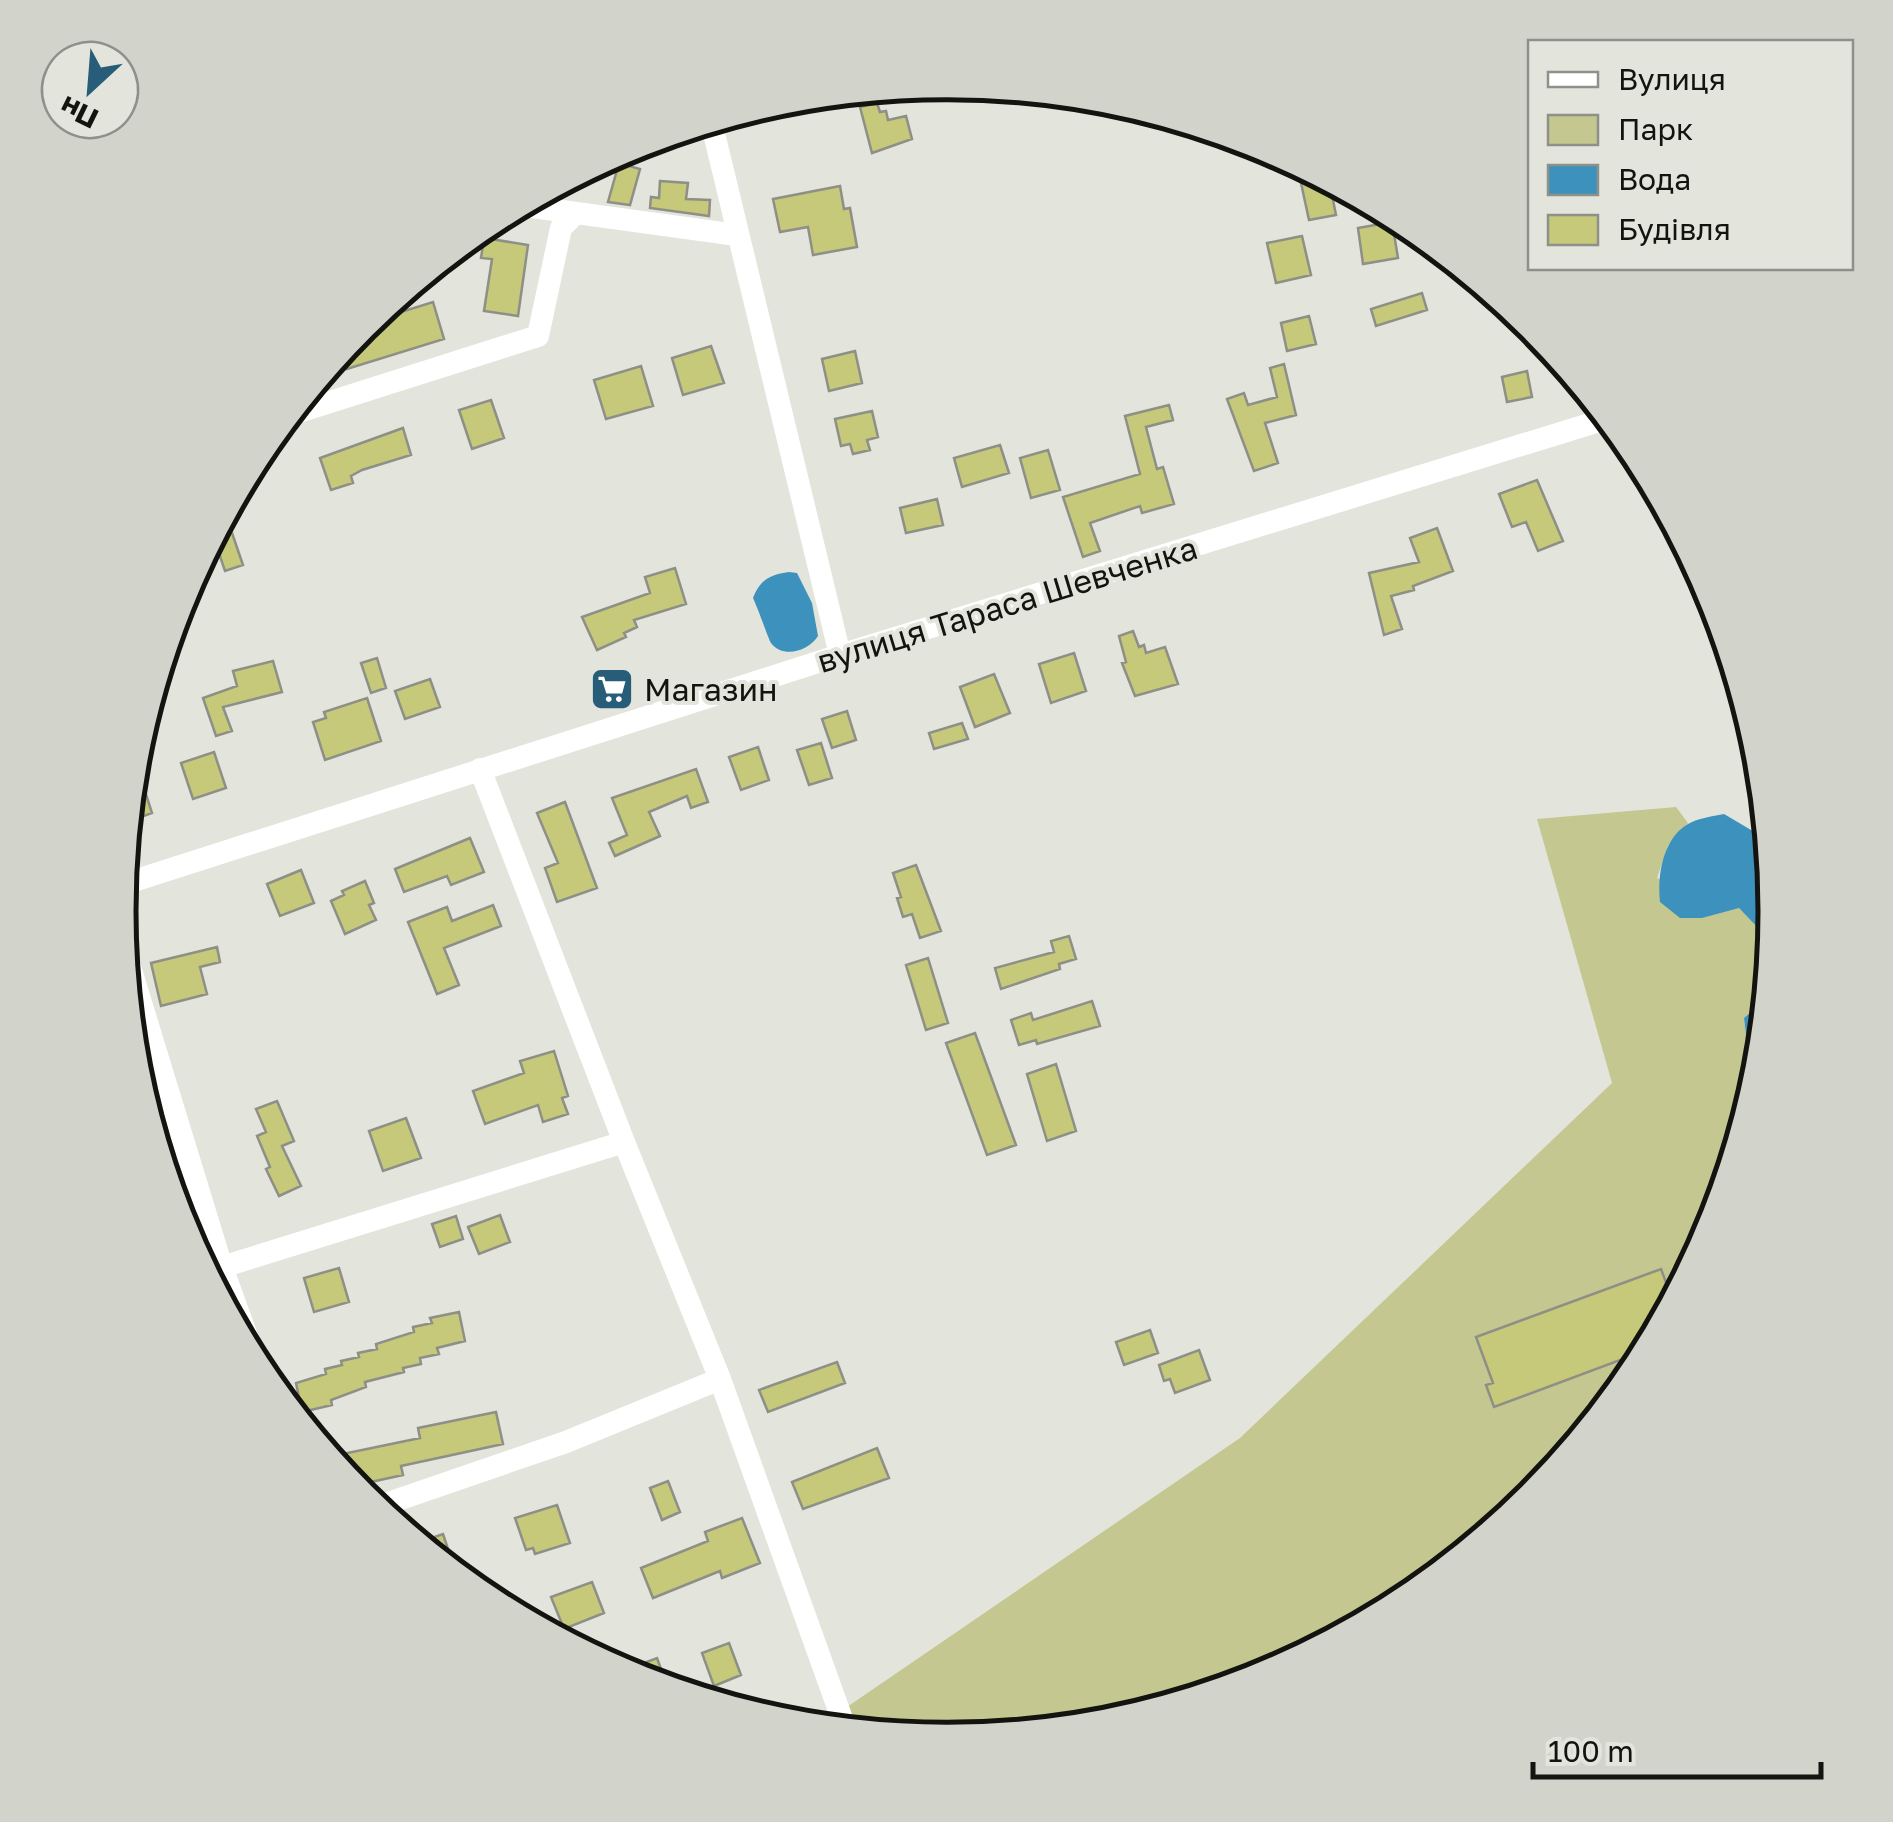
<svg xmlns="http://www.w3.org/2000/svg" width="1893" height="1822" viewBox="0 0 1893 1822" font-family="'Golos Text',sans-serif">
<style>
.green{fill:#c4c78f}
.water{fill:#3d92bd}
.building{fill:#c5c979;stroke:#8e8f87;stroke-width:2.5}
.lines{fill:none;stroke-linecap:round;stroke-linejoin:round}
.minor{stroke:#fff;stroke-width:22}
.labels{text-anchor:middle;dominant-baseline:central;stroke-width:8;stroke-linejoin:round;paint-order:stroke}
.street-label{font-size:32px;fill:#131310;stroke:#e3e4db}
.poi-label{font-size:32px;fill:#131310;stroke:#e3e4db;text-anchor:start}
.rim{fill:none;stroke:#131310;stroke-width:5}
</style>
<rect width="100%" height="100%" fill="#e3e4db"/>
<path class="green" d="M1676,807L1688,823L1668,846L1657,878L1739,908L1759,929V1005L1744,1018L1753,1094L1712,1229L1635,1372L1532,1497L1406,1600L1263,1677L1108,1724L946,1739L798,1725L828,1720L1240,1438L1612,1083L1537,819Z"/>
<path class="water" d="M789,572L797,573L812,603L818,636C809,651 783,659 771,643C769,640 757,606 753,598C760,580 769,575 789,572Z
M1724,814L1768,840L1775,912L1759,1073L1753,1094L1744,1018L1759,1005V929L1739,908L1702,918H1680L1660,902C1657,875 1663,835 1692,822C1701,818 1714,816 1724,814Z"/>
<path class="building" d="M877,103L880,112L886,111L888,120L906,116L912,139L872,153L860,107Z
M619,163L640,169L630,205L608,202Z
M1325,179L1329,180L1336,215L1309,220L1301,183Z
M660,181L688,183L686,199L710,200L709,216L650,208L651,197L659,198Z
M840,186L844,209L850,208L857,247L813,255L808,227L780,232L773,199Z
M1392,222L1398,258L1363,264L1358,228Z
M1302,236L1311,275L1276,283L1267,243Z
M484,238L528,245L518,316L484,311L492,259L481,258Z
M1422,293L1427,310L1376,326L1371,309Z
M433,302L444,339L347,369L341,349L362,324Z
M1309,316L1316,344L1287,351L1281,323Z
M711,346L724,383L683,395L672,358Z
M855,351L862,383L829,391L822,359Z
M1284,364L1296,415L1265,423L1278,463L1254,471L1227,399L1244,393L1248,405L1277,397L1270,368Z
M641,366L653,406L606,419L594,380Z
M1527,371L1532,397L1507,402L1502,377Z
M491,400L504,438L472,449L459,410Z
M1169,405L1173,420L1146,427L1157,469L1163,467L1174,504L1142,513L1140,506L1090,523L1100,551L1083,557L1063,497L1140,474L1125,416Z
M872,411L878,437L867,440L870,450L853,454L850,444L841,446L835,419Z
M403,428L411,455L362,470L351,476L353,483L331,490L320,458Z
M1000,445L1009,473L962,487L954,458Z
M1048,450L1060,490L1031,498L1020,458Z
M1537,480L1563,541L1538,551L1526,522L1512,527L1499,494Z
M937,499L943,525L906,533L900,508Z
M1437,528L1453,571L1413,586L1414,590L1391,596L1402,629L1384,635L1369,573L1419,562L1410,538Z
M231,530L243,565L225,571L213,536Z
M675,568L686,604L634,620L637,627L624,633L626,637L597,650L582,617L650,593L645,577Z
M1133,631L1139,647L1144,645L1146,653L1165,647L1178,684L1135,696L1122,663L1126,662L1119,636Z
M1074,653L1086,691L1051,703L1039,664Z
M377,658L386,688L371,693L361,663Z
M273,661L282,692L223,707L232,731L216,736L203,698L237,686L233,671Z
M622,672L630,695L601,705L593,683Z
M994,674L1010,713L975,727L960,687Z
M430,679L440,707L405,719L395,691Z
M367,698L381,741L325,760L313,722L326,718L324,712Z
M847,711L856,740L832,748L822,719Z
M962,723L968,739L934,749L929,733Z
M821,743L832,778L809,785L797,750Z
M758,747L769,780L741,790L729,757Z
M214,752L226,788L193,799L181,763Z
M696,769L708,802L691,808L687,796L649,812L660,836L615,856L609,843L627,835L612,798Z
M142,782L152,813L127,822L130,786Z
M565,802L597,888L557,902L545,868L558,863L537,813Z
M470,838L484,872L451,885L447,876L404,892L395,869Z
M916,865L941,931L920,938L912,914L903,917L897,898L901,897L893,873Z
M301,870L314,903L280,916L267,884Z
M365,881L374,903L369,905L376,920L345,934L331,901L344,895L342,891Z
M493,905L501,926L444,948L459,985L437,994L408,922L447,907L452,921Z
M1069,936L1076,959L1059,964L1060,969L1001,989L995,968L1054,952L1051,941Z
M217,947L220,962L200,967L207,994L161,1006L151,963Z
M928,958L948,1023L926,1030L906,965Z
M1092,1001L1100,1026L1037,1044L1036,1040L1019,1045L1011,1020L1031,1013L1033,1020Z
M975,1033L1016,1145L987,1155L946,1043Z
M554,1051L568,1096L562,1098L568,1114L543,1122L538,1105L485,1124L473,1091L524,1073L520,1061Z
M1056,1064L1076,1131L1047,1141L1027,1074Z
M277,1101L294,1141L282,1146L301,1186L279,1196L266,1169L270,1167L257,1136L266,1132L256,1109Z
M406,1118L421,1158L383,1171L369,1131Z
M500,1215L510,1242L479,1254L468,1227Z
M456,1216L463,1239L440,1247L432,1224Z
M339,1268L349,1302L314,1312L304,1278Z
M1661,1269L1673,1301L1640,1363L1636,1354L1494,1407L1486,1385L1493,1383L1476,1337Z
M459,1312L465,1341L437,1348L439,1354L420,1358L421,1364L403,1368L404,1372L365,1382L366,1387L331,1400L332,1405L302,1412L296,1383L326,1374L325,1369L342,1365L341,1361L359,1357L358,1353L377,1349L376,1344L414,1332L413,1327L432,1323L430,1318Z
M1150,1330L1158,1353L1124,1365L1116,1342Z
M1199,1350L1210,1380L1175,1393L1170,1379L1164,1381L1159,1365Z
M837,1362L845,1383L768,1412L759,1390Z
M496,1412L503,1444L401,1466L403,1475L352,1486L328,1457L420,1438L418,1428Z
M877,1448L889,1478L803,1509L792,1482Z
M668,1481L680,1512L662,1520L650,1488Z
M557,1505L570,1543L535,1554L533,1548L526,1550L515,1518Z
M742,1518L760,1563L722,1578L720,1571L653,1598L641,1568L708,1541L705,1532Z
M443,1534L457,1576L417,1543Z
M592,1582L604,1613L564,1629L551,1597Z
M729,1643L741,1675L714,1686L702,1653Z
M657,1658L668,1688L641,1680L636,1666Z"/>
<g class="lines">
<path class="minor" d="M1098,98L1105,99
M711,121L840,655
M518,205L737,235
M286,416L538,336L561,228L575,214
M480,769L624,1142L720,1379L846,1730
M121,885L840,655L1609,418
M120,934L222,1267L624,1142
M222,1267L261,1375
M374,1508L566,1442L720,1379"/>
</g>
<defs>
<g id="supermarket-square" transform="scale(2.25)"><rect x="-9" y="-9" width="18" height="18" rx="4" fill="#275d78" stroke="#e3e4db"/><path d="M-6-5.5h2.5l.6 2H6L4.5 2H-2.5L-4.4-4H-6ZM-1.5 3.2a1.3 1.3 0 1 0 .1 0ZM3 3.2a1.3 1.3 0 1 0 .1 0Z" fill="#fff"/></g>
</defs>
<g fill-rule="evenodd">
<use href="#supermarket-square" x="612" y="689"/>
</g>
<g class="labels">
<g class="street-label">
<text transform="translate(1007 604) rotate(-17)">вулиця Тараса Шевченка</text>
</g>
<g class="poi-label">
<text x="644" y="689">Магазин</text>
</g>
</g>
<path d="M0 0H1893V1822H0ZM136 911a811 811 0 1 1 1622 0a811 811 0 1 1-1622 0Z" fill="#d2d3cb" fill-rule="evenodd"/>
<path class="rim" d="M136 911a811 811 0 1 1 1622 0a811 811 0 1 1-1622 0Z"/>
<rect x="1528" y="40" width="325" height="230" fill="#e3e4db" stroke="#90908a" stroke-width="2.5"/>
<rect x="1548" y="72" width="50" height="15" fill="#ffffff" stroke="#90908a" stroke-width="2.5"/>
<text x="1618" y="90" font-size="30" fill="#131310">Вулиця</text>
<rect x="1548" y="115" width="50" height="30" fill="#c4c78f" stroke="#90908a" stroke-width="2.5"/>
<text x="1618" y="140" font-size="30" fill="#131310">Парк</text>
<rect x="1548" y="165" width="50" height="30" fill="#3d92bd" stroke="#90908a" stroke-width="2.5"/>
<text x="1618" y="190" font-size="30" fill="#131310">Вода</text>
<rect x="1548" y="215" width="50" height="30" fill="#c5c979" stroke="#90908a" stroke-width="2.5"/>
<text x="1618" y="240" font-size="30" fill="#131310">Будівля</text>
<g transform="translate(90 90) rotate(206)"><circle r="48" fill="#e3e4db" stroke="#90908a" stroke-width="2.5"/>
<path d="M0-8L18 38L0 25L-18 38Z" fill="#275d78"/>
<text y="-15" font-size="28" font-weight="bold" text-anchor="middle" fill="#131310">Пн</text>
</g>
<path d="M1533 1762v15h288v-15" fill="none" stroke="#131310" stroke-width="5"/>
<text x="1548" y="1762" font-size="30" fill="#131310" stroke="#e3e4db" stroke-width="8" paint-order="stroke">100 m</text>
</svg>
